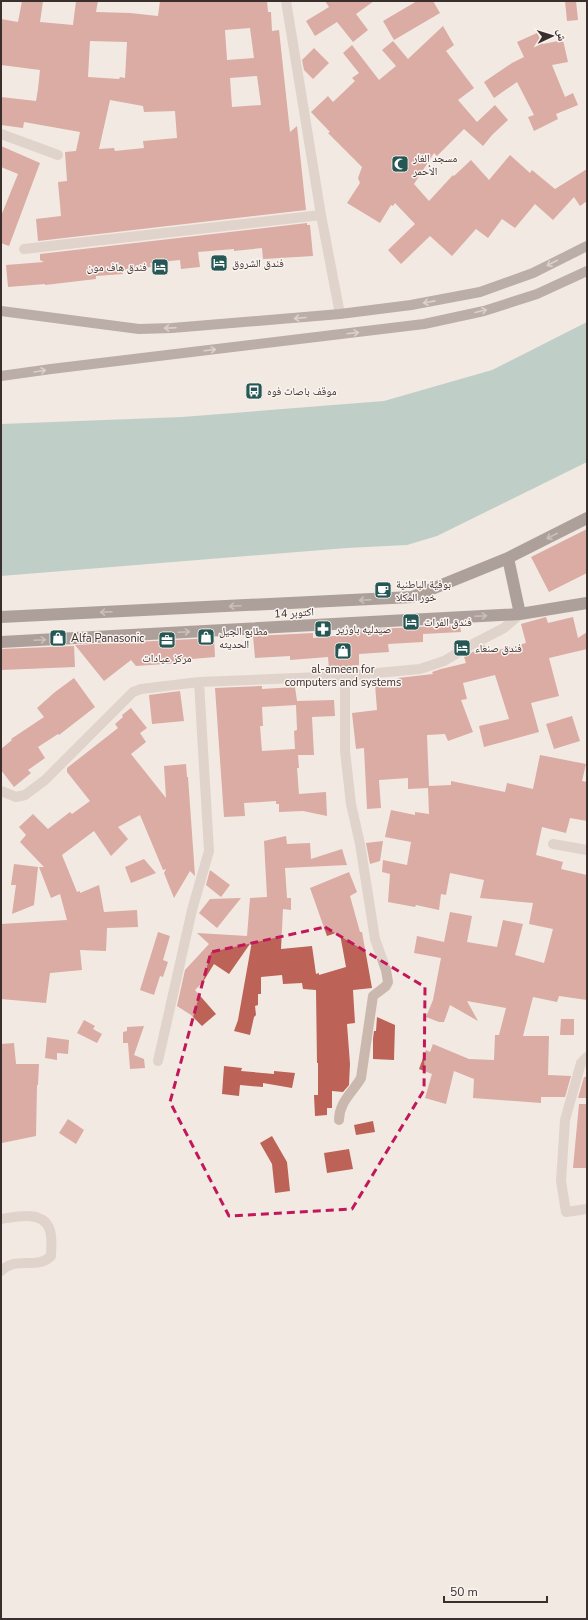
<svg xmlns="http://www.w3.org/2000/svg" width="588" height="1620" viewBox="0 0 588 1620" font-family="'Nunito Sans','Noto Naskh Arabic',sans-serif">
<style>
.water{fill:#84ada9}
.building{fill:#bc6257;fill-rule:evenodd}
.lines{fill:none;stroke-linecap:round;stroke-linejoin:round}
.minor{stroke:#cab8af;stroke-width:10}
.major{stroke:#79645f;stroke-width:10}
.highway{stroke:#594844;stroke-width:12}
.oneway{stroke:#c0b3ae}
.oneway2{stroke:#998c88}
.marked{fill:none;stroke:#c2185b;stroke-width:3;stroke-dasharray:8 5;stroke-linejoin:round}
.labels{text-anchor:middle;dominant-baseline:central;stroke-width:3;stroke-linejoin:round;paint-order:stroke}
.poi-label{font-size:11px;fill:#392f2c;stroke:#faf3ef;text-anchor:start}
.street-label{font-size:11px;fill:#392f2c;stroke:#faf3ef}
</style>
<rect width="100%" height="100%" fill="#f2e9e2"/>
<path class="water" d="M587,322V462L437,536L407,545L347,548L1,576V424L182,417L384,401L492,370Z"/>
<path class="building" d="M22,1H43L40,22L73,25L76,1H98L96,12L130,13L158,16L160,1H267L268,12H271L272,31L279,30L290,132L297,126L306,210L38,241L36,219L61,216L58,182L67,181L65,152L76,151L80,132L24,122L23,128L1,125V97L36,101L38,89L40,70L1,65V19L18,22ZM250,28L254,58L227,60L225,30ZM90,41L127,42L125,78L120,77L119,79L88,77ZM257,76L261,105L232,107L230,78ZM110,100L143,106L144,112L175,111L177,138L143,141L144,148L115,151L114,148L99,149Z
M325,1H374L356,14L368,30L353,42L337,22L315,36L306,21L329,7Z
M417,1H433L440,13L394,40L383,21Z
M565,1H576L578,20L567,21Z
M443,26L454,45L446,51L474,88L458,100L477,122L495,105L508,120L492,135L483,146L464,129L437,156L434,153L414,184L429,201L453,175L454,176L471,160L489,180L510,155L530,173L532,170L555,189L587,169V201L580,206L574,197L553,220L535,204L515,228L502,219L488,238L476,229L452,256L430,236L401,264L388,250L415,224L395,203L393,206L391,205L380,223L347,203L360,183L358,178L362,167L328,133L330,132L311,112L328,96L333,102L355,81L352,78L359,73L343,53L352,45L379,80L396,66L382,50L393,41L408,59Z
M537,33L543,44L563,40L568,62L552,65L565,97L573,93L578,105L556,114L558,119L534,131L528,117L534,115L517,82L494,98L484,82L512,63L524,57L517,42Z
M314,48L329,63L313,79L304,70L302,60Z
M1,146L40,163L9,246L1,243V216L18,174L1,167Z
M307,223V225H310L313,256L263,259L262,248L234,251V249L198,252L200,267L181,269L180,260L150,263L151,267L122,270L123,274L96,276V279L45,285V284L8,287L6,265L44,262L40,260V254Z
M587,529V573L549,592L531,557Z
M546,617L548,623L573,617L578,638L587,632V649L549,658L559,696L531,703L539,732L484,747L479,726L509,719L495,675L463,683L467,699L461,700L473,732L448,741L445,734L427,735L429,786L451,785V781L505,792L507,783L533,789L540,755L586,764L582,781L587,782V821L570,818L566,833L542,827L536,855L563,862L561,869L587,875V1000L559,996L557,1002L533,997L523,1036H549L548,1075L571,1076L565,1097H541V1103L473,1098L474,1079L454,1071L446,1104L425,1098L432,1074L419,1069L426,1050L430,1052L433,1044L469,1059L494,1060L495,1035H499L506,1008L467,1001L478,1021L450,1005L444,1022H439L426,1017L433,1000L441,958L414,953L417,936L444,942L450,912L472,916L467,942L497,947L503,920L523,924L515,955L544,963L553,929L529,924L533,903L480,898L484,880L450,873L446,895L441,894L439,910L416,905L415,907L388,902L390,874L382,872L383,860L407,865L411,842L385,837L391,810L415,815V812L429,814L428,788L408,789V778L379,780L381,808L367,809L364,748L356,749L352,713L377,710L375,684L398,682V678L433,674L432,672L441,669L466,663L464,657L485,645L487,653L526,643L521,624Z
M460,625L461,632L423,634V642L388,644L389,652L359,654V665L329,669L328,657L290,660V656L255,658L253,636L313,633V638L356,634L355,630Z
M214,638L215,657L180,660V663L136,666L131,660L104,681L75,645Z
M74,646L75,667L1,670V649Z
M74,678L95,707L59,735L58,734L38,747L45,758L28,770L31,773L14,787L1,770V749L12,740L11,739L44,717L37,708L55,692Z
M262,686V689L295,687L297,701L334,700L335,716L312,717L314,755H298L299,768H297L299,794L326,792L327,816L303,811L279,812V804H276V801L244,803L245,816L224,817L215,688ZM296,705L297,730L294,731L295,749L262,751L260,726H263L262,707Z
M180,691L184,721L152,724L149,695Z
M131,708L147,728L140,733L146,742L131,754L166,798L164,766L186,764L187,777H188L195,876L190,871L174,898L164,873L166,869L163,870L140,815L118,827L128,839L111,856L94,831L62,855L77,892L80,891V893L99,885L104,912L137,910L138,927L107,928L106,951L80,950L82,970L50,973L46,1003L1,999V924L67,920L60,894L51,898L39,867H44L20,842L26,835L19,827L33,814L48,829L70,812L72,814L90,801L67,772V768L118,728L115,724L123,717L122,715Z
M572,716L580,741L554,749L546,724Z
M286,836L287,844L310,843L311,859L342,849L347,865L285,868L287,898H291V910L283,909L281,949L312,946L316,974L319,973V975L346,967L340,934H337L336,933L327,936L310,888L349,872L357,892L350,896L360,932H362L372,988L353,990L355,1023L347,1024L350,1064L349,1085L343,1092L332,1091V1108H327V1115L315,1116L314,1095H318V1063H317L316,990L303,989L302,983L283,984L282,975L261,977V994H258V1005L255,1006L256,1015L254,1017L250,1035L234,1031L238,1020L252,941L229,974L214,964L203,982L195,990L216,1014L202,1026L191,1015L177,1006L185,970L209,944L197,933L247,936L250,898L267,897L264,841Z
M383,841L380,861L370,864L366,843Z
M144,859L156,873L131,883L125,867Z
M14,864L38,867L34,905L12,914L16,885H11Z
M210,870L230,885L221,897L206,885Z
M241,898L217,928L199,913L210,899Z
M158,932L170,936L163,960L168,962L163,977L160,976L154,995L140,990Z
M377,1017L395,1025L394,1060L373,1059V1039L374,1031H376Z
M561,1019H574V1035H560Z
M84,1020L95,1026L93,1029L102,1034L97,1043L77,1033Z
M144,1026L134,1055L144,1059L145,1068L130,1069L128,1043H123V1032L127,1031V1027Z
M47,1037L69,1040L68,1054L57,1053V1060L45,1058Z
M14,1043L16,1064H39L38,1085H37L36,1136L2,1143L1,1044Z
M224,1066L242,1068L241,1071L274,1074V1071L295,1073L292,1088L263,1083V1087L240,1085L239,1096L222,1094Z
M584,1077H587V1098H578Z
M579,1104H587V1168H573Z
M68,1119L84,1130L76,1144L59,1133Z
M373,1121L375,1132L356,1135L354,1125Z
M272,1136L287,1162L290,1191L275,1193L272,1164L260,1143Z
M349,1149L353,1169L327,1173L324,1153Z"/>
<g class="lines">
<path class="minor" d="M286,1L321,215L340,314
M1,134L58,155
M24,249L321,215
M199,682L345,676L420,669L444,661L473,644L504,628L520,614
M1,791L16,797L25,795L45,780L133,692L141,689L199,682L209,851L192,910L158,1061
M553,844L587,850
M587,1057L581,1063L565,1120L561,1181L566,1212L587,1209
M339,1120C339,1102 353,1092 361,1078L373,996L386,986L388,982L386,970L375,939L360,844L351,804L345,751V676
M1,1219C15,1217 42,1210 49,1228C53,1236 51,1248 51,1256C38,1270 15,1256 1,1271"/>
<path class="major" d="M1,311L139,329L172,328L340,314L411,305L480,292L533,273L587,246
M1,376L51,369L424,324L484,311L537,294L587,271"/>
<path class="highway" d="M508,558L520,614
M1,617L412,597L508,558L587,518
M1,642L520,614L587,603"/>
</g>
<defs><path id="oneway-shaft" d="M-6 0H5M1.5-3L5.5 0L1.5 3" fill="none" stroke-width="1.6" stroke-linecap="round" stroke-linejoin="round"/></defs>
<g class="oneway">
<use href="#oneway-shaft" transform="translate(552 263) rotate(153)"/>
<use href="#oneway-shaft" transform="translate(429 302) rotate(169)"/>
<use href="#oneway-shaft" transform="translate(481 311) rotate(-14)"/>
<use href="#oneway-shaft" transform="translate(300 318) rotate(175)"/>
<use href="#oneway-shaft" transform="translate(170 328) rotate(178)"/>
<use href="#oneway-shaft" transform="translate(353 333) rotate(-7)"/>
<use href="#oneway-shaft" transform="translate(210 350) rotate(-7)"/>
<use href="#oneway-shaft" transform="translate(40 371) rotate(-9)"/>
</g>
<g class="oneway2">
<use href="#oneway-shaft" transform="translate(552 536) rotate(153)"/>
<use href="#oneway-shaft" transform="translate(365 600) rotate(177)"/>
<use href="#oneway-shaft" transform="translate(235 606) rotate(177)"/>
<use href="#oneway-shaft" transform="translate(106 612) rotate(177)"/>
<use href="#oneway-shaft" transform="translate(481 616) rotate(-3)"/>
<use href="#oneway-shaft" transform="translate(184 632) rotate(-3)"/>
<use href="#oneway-shaft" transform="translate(40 640) rotate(-3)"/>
</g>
<path d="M0 0H588V1620H0ZM325,927L425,987L424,1090L352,1209L229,1216L170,1102L211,952Z" fill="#f2e9e2" fill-opacity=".55" fill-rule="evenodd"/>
<path class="marked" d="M325,927L425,987L424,1090L352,1209L229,1216L170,1102L211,952Z"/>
<defs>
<g id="mosque-square" transform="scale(0.9)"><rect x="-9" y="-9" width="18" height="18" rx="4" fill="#255754" stroke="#faf3ef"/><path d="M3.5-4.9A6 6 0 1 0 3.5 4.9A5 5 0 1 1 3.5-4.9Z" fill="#fff"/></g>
<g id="hotel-square" transform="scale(0.9)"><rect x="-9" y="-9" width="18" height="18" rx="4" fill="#255754" stroke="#faf3ef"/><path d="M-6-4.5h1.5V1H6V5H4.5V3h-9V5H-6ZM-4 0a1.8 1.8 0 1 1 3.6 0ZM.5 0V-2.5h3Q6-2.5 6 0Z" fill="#fff"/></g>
<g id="bus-square" transform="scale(0.9)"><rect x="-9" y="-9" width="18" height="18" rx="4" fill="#255754" stroke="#faf3ef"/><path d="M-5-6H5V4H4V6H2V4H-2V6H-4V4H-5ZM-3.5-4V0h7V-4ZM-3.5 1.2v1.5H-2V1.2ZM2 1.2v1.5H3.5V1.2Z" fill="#fff"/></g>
<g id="cafe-square" transform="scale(0.9)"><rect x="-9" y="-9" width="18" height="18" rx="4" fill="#255754" stroke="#faf3ef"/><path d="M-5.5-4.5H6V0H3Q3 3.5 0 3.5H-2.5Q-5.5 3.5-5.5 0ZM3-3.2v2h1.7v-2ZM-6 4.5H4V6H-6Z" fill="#fff"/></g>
<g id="pharmacy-square" transform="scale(0.9)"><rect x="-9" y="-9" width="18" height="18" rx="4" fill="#255754" stroke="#faf3ef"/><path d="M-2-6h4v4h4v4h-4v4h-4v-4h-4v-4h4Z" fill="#fff"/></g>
<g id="shop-square" transform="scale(0.9)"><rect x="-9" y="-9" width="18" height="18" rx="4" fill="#255754" stroke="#faf3ef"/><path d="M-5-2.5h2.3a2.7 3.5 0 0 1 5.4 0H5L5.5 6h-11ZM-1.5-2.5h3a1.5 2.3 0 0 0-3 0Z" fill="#fff"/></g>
<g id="office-square" transform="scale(0.9)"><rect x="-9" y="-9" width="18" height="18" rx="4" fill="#255754" stroke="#faf3ef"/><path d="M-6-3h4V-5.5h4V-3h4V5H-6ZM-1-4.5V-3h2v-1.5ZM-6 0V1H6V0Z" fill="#fff"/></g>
</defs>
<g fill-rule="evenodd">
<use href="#mosque-square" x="400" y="164"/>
<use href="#hotel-square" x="219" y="263"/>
<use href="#hotel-square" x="160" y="267"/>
<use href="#bus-square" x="254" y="391"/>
<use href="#cafe-square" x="383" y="590"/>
<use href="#hotel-square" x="411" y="622"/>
<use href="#pharmacy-square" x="323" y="629"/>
<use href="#shop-square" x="206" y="637"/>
<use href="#shop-square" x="58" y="638"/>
<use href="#office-square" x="167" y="640"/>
<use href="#hotel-square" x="462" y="648"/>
<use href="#shop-square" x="343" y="651"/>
</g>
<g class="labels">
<g class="poi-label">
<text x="413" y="158">مسجد الغار<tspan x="413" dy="13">الأحمر</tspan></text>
<text x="232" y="263">فندق الشروق</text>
<text x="147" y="267" text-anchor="end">فندق هاف مون</text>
<text x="267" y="391">موقف باصات فوه</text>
<text x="396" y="584">بوفية الباطنية<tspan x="396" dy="13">خور المكلا</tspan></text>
<text x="424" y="622">فندق الفرات</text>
<text x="336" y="629">صيدليه باوزير</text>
<text x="219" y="631">مطابع الجيل<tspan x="219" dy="13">الحديثه</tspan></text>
<text x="71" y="638">Alfa Panasonic</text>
<text x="475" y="648">فندق صنعاء</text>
<text x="167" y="658" text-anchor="middle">مركز عيادات</text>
<text x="343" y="669" text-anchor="middle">al-ameen for<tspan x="343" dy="13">computers and systems</tspan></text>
</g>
<g class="street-label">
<text transform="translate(294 613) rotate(-3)">14 اكتوبر</text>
</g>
</g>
<rect width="588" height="1620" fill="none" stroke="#392f2c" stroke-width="4"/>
<g transform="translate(552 36) rotate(86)" stroke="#faf3ef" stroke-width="3" paint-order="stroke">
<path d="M0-3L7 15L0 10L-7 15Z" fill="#392f2c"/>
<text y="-6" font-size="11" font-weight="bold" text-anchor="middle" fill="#392f2c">ش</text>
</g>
<path d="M444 1596v6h103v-6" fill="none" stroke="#392f2c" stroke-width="2"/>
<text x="450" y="1596" font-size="12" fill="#392f2c" stroke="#faf3ef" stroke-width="3" paint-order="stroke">50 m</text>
</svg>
